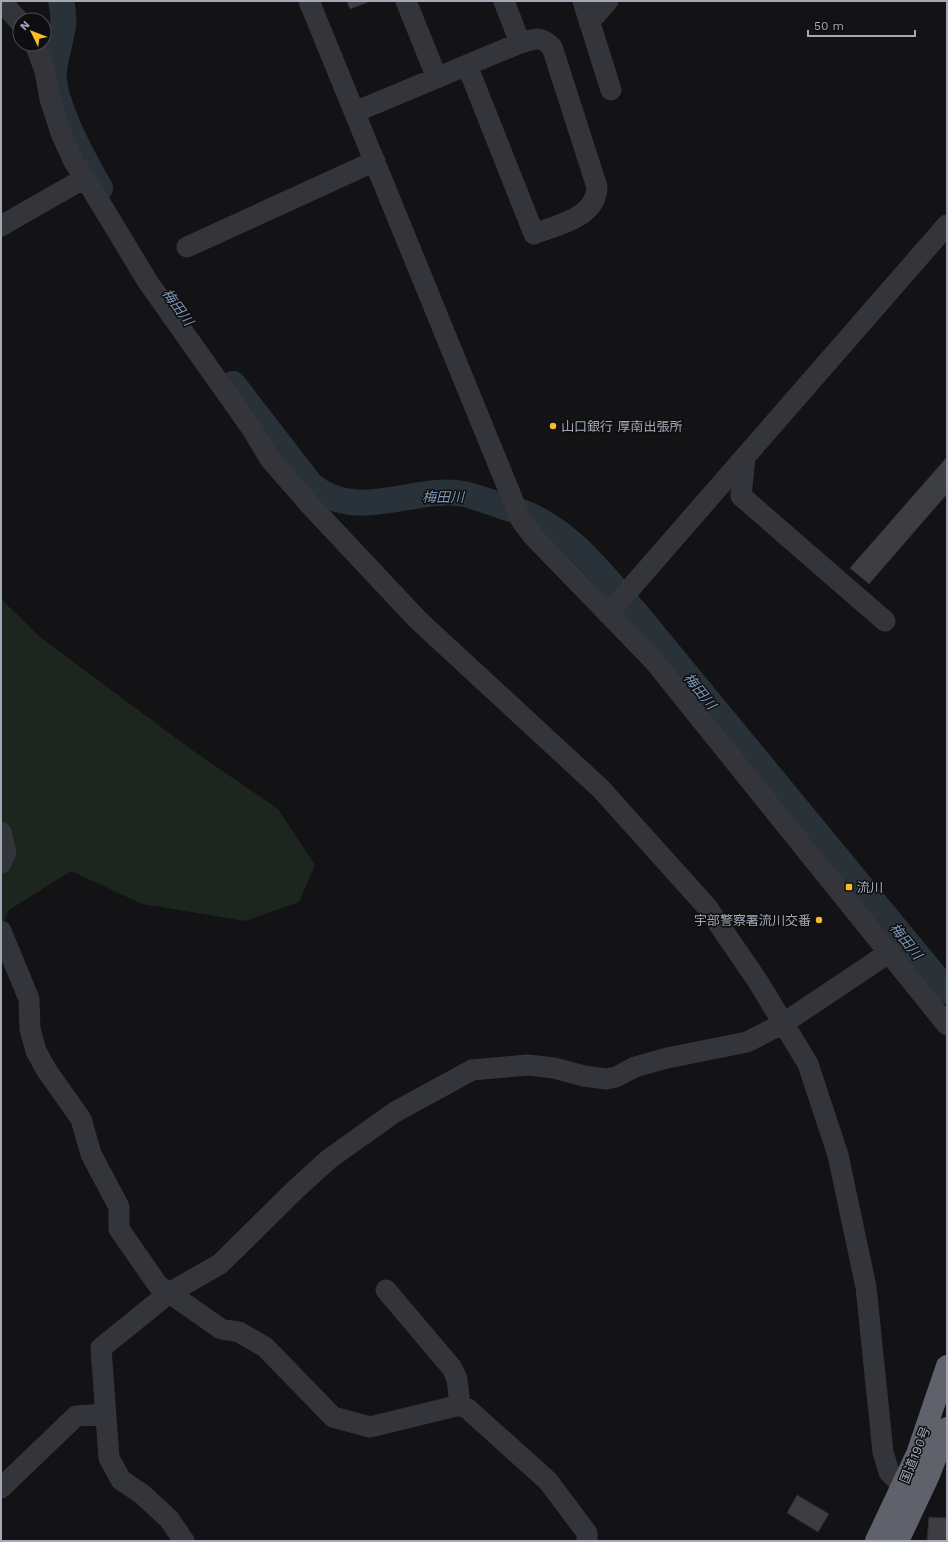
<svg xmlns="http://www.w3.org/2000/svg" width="948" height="1542" viewBox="0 0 948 1542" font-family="'Work Sans','Noto Sans JP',sans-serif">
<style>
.green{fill:#1d251f}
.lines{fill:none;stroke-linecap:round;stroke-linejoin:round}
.river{stroke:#293139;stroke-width:26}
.building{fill:#3d3e42;stroke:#2d2d31}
.minor{stroke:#34353a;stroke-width:21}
.highway{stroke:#60626b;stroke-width:22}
.poi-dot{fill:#f8bc28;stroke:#0e0e10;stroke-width:1.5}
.labels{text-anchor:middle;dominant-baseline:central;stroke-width:3;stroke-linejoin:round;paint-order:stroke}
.poi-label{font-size:13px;fill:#a4a9b6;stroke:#0e0e10;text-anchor:start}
.street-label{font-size:13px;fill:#a4a9b6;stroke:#0e0e10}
.water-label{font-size:14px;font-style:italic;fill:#7a95b3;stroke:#0e0e10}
</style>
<rect width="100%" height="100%" fill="#131315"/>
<path class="green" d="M1,599L40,637L192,750L278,809L315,865L299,902L245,921L142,904L71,871L9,910L1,927Z"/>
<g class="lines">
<path class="river" d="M61,1C68,28 57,44 54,70C51,101 84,160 100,188
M233,384L311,485C358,524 412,485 464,494C476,497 488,501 499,505C509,509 521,511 531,516C574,536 604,576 635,612L947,991"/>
</g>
<path class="building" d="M347,1H371L350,9Z
M947,457V494L869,584L850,568Z
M797,1495L829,1514L818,1532L787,1513Z
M929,1517L947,1518V1541H927Z"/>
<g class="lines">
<path class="minor" d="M1,1L20,22
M309,1L521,520L533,536L654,661L947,1025
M406,1L437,78
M504,1L520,43
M583,1L611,90
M589,22L608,1
M35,44L45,71L50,99L61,133L74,162L85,178L148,282L252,429L270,459L311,506L418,620L601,789L707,907L757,980L808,1064L838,1155L866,1287L883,1452L889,1472L903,1486
M355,112L520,43C535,39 540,35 552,47L597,187C596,218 559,224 534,234L467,65
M1,226L85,178
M187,247L375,161
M745,458L741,496L885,621
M608,614L947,225
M1,832L6,852L1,863
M1,931L29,999L30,1029L36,1051L47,1071L81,1119L91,1154L119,1207V1229L158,1285L221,1329L239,1332L265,1347L333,1417L370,1427L460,1405L468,1409L548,1481L587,1533V1541
M386,1290L452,1368L457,1379L460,1405
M1,1488L76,1416L105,1414
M184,1541L169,1519L142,1494L121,1480L109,1458L101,1348L169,1293L220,1264L295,1190L329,1159L395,1112L472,1070L528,1065L554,1068L584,1076L606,1079L616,1077L635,1067L667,1058L747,1042L784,1023L890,952"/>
<path class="highway" d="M876,1541L917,1454L947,1366
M898,1541L929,1475L947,1428"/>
</g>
<g class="poi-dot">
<circle cx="553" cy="426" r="4"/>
<rect x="845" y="883" width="8" height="8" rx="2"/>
<circle cx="819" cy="920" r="4"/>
</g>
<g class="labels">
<g class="poi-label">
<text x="561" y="426">山口銀行 厚南出張所</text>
<text x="857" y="887">流川</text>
<text x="811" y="920" text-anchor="end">宇部警察署流川交番</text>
</g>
<g class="street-label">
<text transform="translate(915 1455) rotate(-68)">国道190号</text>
</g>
<g class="water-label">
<text transform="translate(178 307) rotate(54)">梅田川</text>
<text x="443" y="497">梅田川</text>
<text transform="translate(700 691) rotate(51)">梅田川</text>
<text transform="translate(906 941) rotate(51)">梅田川</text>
</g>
</g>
<rect width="948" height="1542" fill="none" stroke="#a4a9b6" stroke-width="4"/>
<g transform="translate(32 32) rotate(313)"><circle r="19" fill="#0e0e10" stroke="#4a4c52"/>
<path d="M0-3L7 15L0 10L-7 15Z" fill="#f8bc28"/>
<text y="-6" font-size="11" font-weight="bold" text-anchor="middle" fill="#a4a9b6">N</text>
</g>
<path d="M808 30v6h107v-6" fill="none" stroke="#a4a9b6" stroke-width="2"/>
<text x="814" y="30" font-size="12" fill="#a4a9b6" stroke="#0e0e10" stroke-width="3" paint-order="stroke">50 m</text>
</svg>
